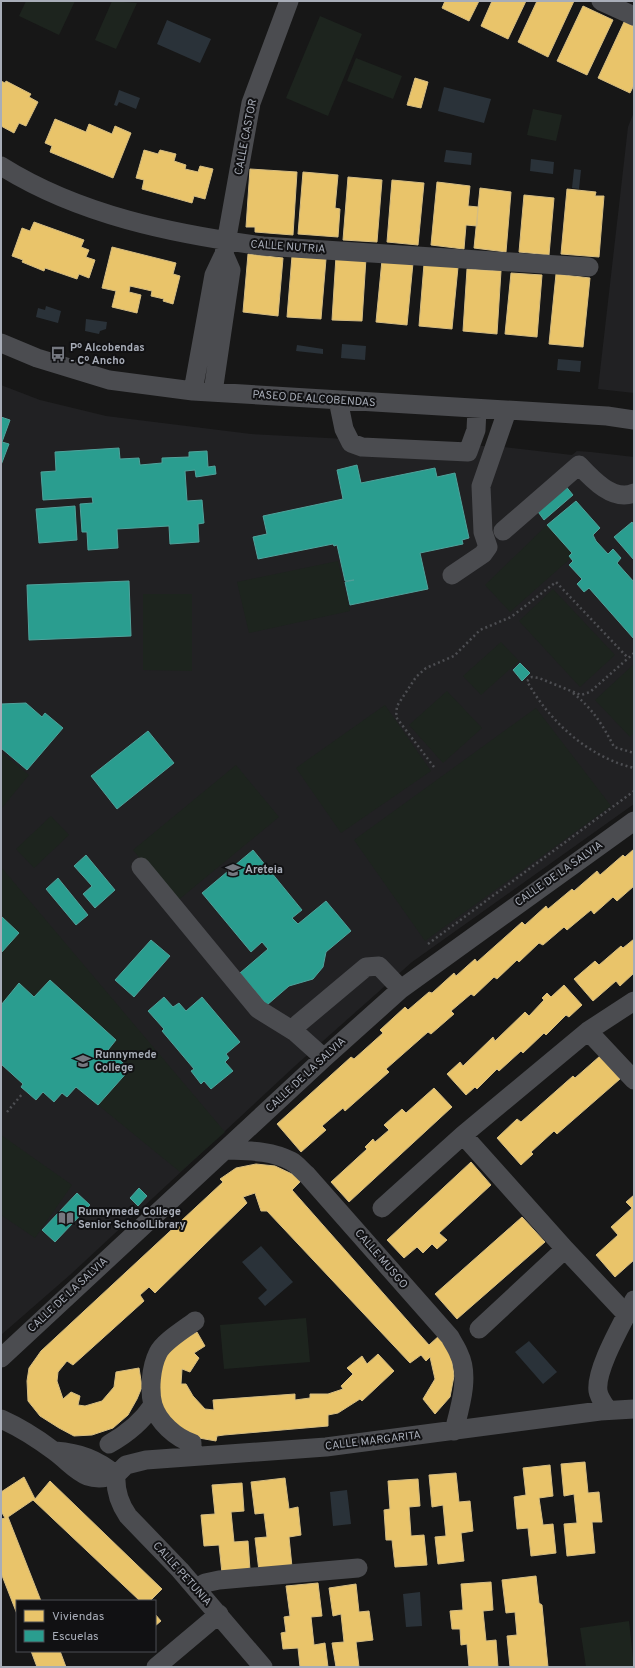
<svg xmlns="http://www.w3.org/2000/svg" width="635" height="1668" viewBox="0 0 635 1668" font-family="Overpass,sans-serif">
<style>
.built{fill:#212123}
.green{fill:#1d241e}
.water{fill:#2a3239}
.homes{fill:#e9c46a;stroke:#d6bd81}
.schools{fill:#2a9d8f;stroke:#50a29b}
.lines{fill:none;stroke-linecap:round;stroke-linejoin:round}
.path{stroke:#4d4e52;stroke-width:2.5;stroke-dasharray:2 3;stroke-linecap:butt}
.minor{stroke:#4b4c50;stroke-width:19}
.labels{text-anchor:middle;dominant-baseline:central;stroke-width:4;stroke-linejoin:round;paint-order:stroke}
.street-label{font-size:11px;fill:#a8adb8;stroke:#111113}
.poi-label{font-size:11px;font-weight:bold;fill:#a8adb8;stroke:#111113;text-anchor:start}
</style>
<rect width="100%" height="100%" fill="#171717"/>
<path class="built" d="M634,112V393L598,389L628,127Z
M1,385L40,400L106,416L251,434L503,447L572,455L577,451L591,452L634,457V804L412,962L296,1065L71,1274L1,1335Z"/>
<path class="green" d="M26,1H75L59,35L19,16Z
M112,1L137,3L116,49L95,40Z
M320,16L362,34L328,116L286,98Z
M356,58L402,76L393,99L347,81Z
M533,109L562,115L556,141L527,135Z
M547,525L572,553L569,556L571,558L510,612L485,585Z
M338,561L350,611L249,633L237,582Z
M553,589L615,655L580,687L519,621Z
M143,594H192V671L143,670Z
M501,642L519,661L481,695L463,676Z
M634,664V733L630,737L595,700Z
M447,691L482,728L443,763L409,725Z
M385,705L431,771L341,833L296,768Z
M536,708L611,806L425,941L354,840Z
M1,752L29,775L1,809Z
M236,765L279,817L176,902L133,850Z
M51,816L69,835L34,868L16,849Z
M1,867L225,1132L180,1172L98,1105L130,1069L108,1050L116,1040L50,980L34,997L19,984L1,1005V953L19,933L1,916Z
M1,1135L72,1185L35,1238L1,1215Z
M306,1318L310,1362L224,1369L220,1325Z
M629,1621L634,1667H586L580,1628Z"/>
<path class="water" d="M167,20L211,39L200,63L157,44Z
M444,87L491,99L484,123L438,111Z
M119,90L140,98L136,109L119,102L117,106L114,105Z
M446,150L472,153L471,165L444,162Z
M531,159L554,162L553,174L530,171Z
M574,169L581,170L579,189L572,188Z
M46,306L61,311L58,323L36,317L38,308L45,310Z
M86,319L107,322L106,329L100,331L99,334L85,331Z
M342,344L366,346L365,360L341,358Z
M297,345L323,349V354L296,351Z
M558,359L581,361L580,372L557,370Z
M261,1246L293,1282L265,1306L258,1298L267,1290L242,1262Z
M529,1341L557,1372L543,1384L515,1352Z
M347,1490L351,1524L333,1526L330,1492Z
M420,1592L422,1626L406,1627L403,1594Z"/>
<path class="homes" d="M445,1H479L469,21L442,8Z
M492,1H526L508,39L481,26Z
M537,1H574L548,57L518,42Z
M583,6L613,20L587,75L557,61Z
M624,22L634,26V85L630,93L598,78Z
M415,78L428,82L421,108L407,105Z
M1,81L5,83L6,81L31,94L29,97L38,102L26,126L19,123L14,133L1,126Z
M55,119L86,132L89,124L112,134L115,126L131,133L113,178L50,152L52,146L45,143Z
M144,150L158,154L160,150L176,154L174,161L186,165L185,169L198,172L200,166L213,169L205,199L194,196L192,203L142,189L144,180L136,178Z
M250,169L297,172L293,235L255,232V227H246Z
M303,172L338,175L335,208L340,209L338,237L298,234Z
M348,177L382,180L377,242L343,240Z
M392,180L424,183L418,245L387,242Z
M437,182L470,186L468,206L478,207L477,226L466,225L464,249L431,245Z
M480,188L511,192L506,252L474,248Z
M567,189L596,192L595,196H604L599,257L561,254Z
M524,195L554,198L549,255L519,252Z
M34,222L84,240L81,247L89,250L86,257L95,260L89,278L79,274L77,279L45,268L44,271L22,262L23,260L12,256L22,228L30,231Z
M112,247L176,263L173,274L180,276L173,304L163,301L164,299L151,296L152,291L130,286L129,292L141,295L137,313L112,307L116,291L102,288Z
M248,254L283,258L278,316L243,312Z
M292,256L326,259L321,319L287,317Z
M336,256L366,258L362,321L332,320Z
M382,260L413,263L407,325L376,322Z
M424,264L458,267L452,329L419,326Z
M467,269L501,271L497,334L463,331Z
M511,273L542,275L537,337L505,334Z
M556,274L590,278L583,347L549,344Z
M634,849V886L617,901L613,897L594,914L591,910L567,930L564,927L543,945L539,943L519,962L517,960L497,979L494,977L474,996L471,994L451,1011L454,1014L431,1034L428,1032L386,1069L389,1072L345,1111L343,1108L322,1126L326,1130L301,1152L277,1124L351,1057L354,1059L383,1033L380,1030L405,1007L408,1010L429,992L432,993L454,973L456,976L475,959L477,962L522,922L525,925L546,906L548,909L572,889L574,891L597,871L600,875L623,855L625,857Z
M634,939V973L620,986L616,981L593,1001L574,979L595,961L599,965L621,946L623,948Z
M564,985L582,1005L569,1017L566,1015L546,1035L544,1033L523,1053L521,1051L499,1071L497,1069L477,1089L475,1087L466,1095L447,1074L460,1062L463,1066L493,1037L495,1041L525,1012L529,1016L544,1000L542,998L547,993L551,997Z
M600,1056L620,1079L557,1134L554,1131L531,1152L533,1154L521,1165L497,1138L517,1119L521,1122L573,1076L575,1078Z
M434,1088L452,1107L349,1202L331,1182L367,1149L365,1147L373,1139L375,1142L389,1130L384,1125L402,1109L406,1113Z
M471,1162L491,1185L439,1233L447,1240L437,1249L432,1244L423,1253L417,1247L404,1258L387,1240Z
M256,1164L275,1166L292,1174L301,1181L292,1190L429,1345L440,1335L451,1352L454,1376L450,1397L435,1414L423,1399L435,1379L430,1357L426,1361L421,1355L410,1363L267,1211H261L255,1193L243,1197L247,1203L155,1293L149,1287L140,1295L144,1301L73,1365L67,1361L58,1372L57,1381L63,1399L71,1392L80,1396L78,1405L85,1406L102,1401L114,1387L116,1372L139,1368L142,1387L137,1399L128,1415L113,1428L92,1435L74,1436L59,1428L40,1416L28,1401L27,1381L29,1368L41,1351L223,1182L220,1179L236,1168Z
M634,1195V1260L615,1277L596,1255L618,1235L611,1227L632,1208L626,1202Z
M522,1217L545,1242L457,1319L435,1294Z
M197,1332L205,1346L194,1353L199,1358L190,1372L182,1369L181,1384H186L193,1396L205,1409L214,1410L213,1400L295,1394V1400L310,1398V1394H328L343,1389L341,1386L353,1374L347,1368L362,1356L367,1364L378,1354L394,1371L362,1401L360,1399L338,1413L328,1415V1426L224,1435L217,1436L216,1441L199,1438L180,1429L166,1414L157,1394L164,1358L176,1344Z
M585,1462L588,1493L599,1492L602,1522H592L595,1553L567,1556L564,1524L577,1523L574,1494L564,1496L561,1464Z
M550,1465L553,1496L539,1498L543,1525L553,1524L556,1553L531,1556L528,1528L517,1529L514,1497L526,1495L523,1468Z
M456,1473L459,1502L470,1501L473,1531L461,1533L464,1561L438,1564L435,1537L446,1536L443,1505L432,1507L429,1475Z
M24,1477L35,1499L50,1481L162,1589L150,1601H140L33,1500L8,1517L41,1601H17V1614L1,1573V1519L5,1518L1,1511V1492Z
M285,1478L289,1509L298,1507L301,1535L289,1537L292,1567L259,1571L255,1538L267,1537L264,1513L255,1514L251,1482Z
M418,1479L420,1506L409,1507L411,1536L424,1535L427,1565L395,1567L392,1540H386L384,1510L390,1509L388,1481Z
M242,1483L244,1511L231,1512L234,1542L248,1541L250,1570L222,1573L219,1545L204,1546L201,1515L215,1514L212,1485Z
M536,1576L539,1603L542,1605L548,1667H510L507,1636L517,1635L515,1612L506,1613L502,1580Z
M491,1582L493,1610L483,1611L486,1641L496,1640L498,1667H469L467,1644L461,1645L460,1629H452L450,1611L463,1610L461,1584Z
M318,1583L322,1616L311,1617L314,1645L325,1643L328,1667H300L298,1648L283,1649L281,1633L286,1632L284,1617L290,1616L286,1586Z
M356,1584L359,1612L369,1611L373,1640L356,1642L359,1667H336L332,1643L344,1642L341,1614L333,1616L329,1588Z
M155,1614L161,1621L155,1626Z
M31,1651H60L66,1667H37Z"/>
<path class="schools" d="M1,417L10,420L2,442L9,444L1,465Z
M119,448L120,459L139,458L140,465L162,463V458L189,457V452L207,451L208,467L215,466L216,474L196,477L195,470L185,471L187,501L202,500L204,523L198,524L199,542L170,544L169,526L117,529L118,548L88,550L87,532H82L80,504L93,503L92,497L43,500L41,472L56,471L55,452Z
M357,465L361,483L435,468L437,477L455,473L469,538L462,540L463,544L420,553L428,589L350,605L345,582L354,580L345,581L337,545L334,546L333,544L258,559L253,537L267,534L263,516L343,499L337,470Z
M564,484L573,495L544,520L536,509Z
M576,501L600,528L593,535L596,541L608,554L613,549L621,558L617,563L634,582V639L589,588L584,592L577,584L582,579L569,565L573,561L569,556L572,553L547,525Z
M75,506L77,540L39,543L36,509Z
M632,522L634,525V560L614,537Z
M129,581L131,636L29,640L27,585Z
M520,663L530,673L522,681L513,670Z
M26,703L42,717L45,713L63,728L27,770L1,748V704Z
M148,731L174,763L117,809L91,776Z
M253,850L302,910L292,918L298,924L326,901L351,931L326,952L323,967L313,979L289,986L267,1005L240,973L268,949L262,942L251,952L202,893Z
M86,855L115,890L95,908L83,894L92,886L74,866Z
M58,878L88,915L76,925L46,889Z
M1,916L19,933L1,953Z
M151,940L170,956L134,997L115,980Z
M50,980L116,1040L108,1050L130,1069L98,1105L76,1087L67,1097L62,1093L54,1102L43,1092L36,1100L21,1087L23,1084L1,1064V1005L19,983L34,997Z
M164,997L173,1007L179,1003L186,1011L202,997L240,1042L226,1054L229,1058L225,1062L233,1071L211,1089L204,1081L201,1084L191,1071L194,1069L162,1031L164,1029L148,1011Z
M139,1188L147,1196L138,1206L130,1198Z
M77,1193L90,1205L55,1242L42,1230Z"/>
<g class="lines">
<path class="path" d="M634,653L590,692L581,695L539,678L532,677L527,681C549,721 588,757 634,768
M573,693C592,708 603,725 614,747L634,753
M434,767L396,717L397,706L416,677L426,668L454,656L480,630L511,617L556,582L628,658
M428,944L634,791
M7,1112L23,1093"/>
<path class="minor" d="M601,1L634,16
M1,166C79,215 173,234 263,246L589,267
M1,343L37,358L109,380L193,391L607,416L634,420
M193,391L214,275L224,254L251,103L289,1
M213,392L231,270L224,254
M338,400L344,429L351,443L362,447L468,452L476,430L477,409
M503,531L579,465C592,479 613,502 634,493
M452,575L483,554L488,547L483,532L481,486L507,411
M141,867L258,1009L295,1032
M588,1031L634,1080
M324,1058L295,1032L298,1024L366,967L379,966L401,989
M463,1135L565,1249L627,1315
M225,1150C247,1151 270,1150 291,1161C297,1164 302,1171 307,1175L450,1337C453,1343 457,1348 459,1354C470,1376 460,1407 454,1431
M382,1208L463,1135L588,1031L634,1001
M479,1329L565,1249
M1,1358L324,1058L401,989L634,821
M608,1410C604,1404 599,1398 598,1391C595,1369 624,1321 634,1300
M1,1419C19,1427 38,1439 54,1451C77,1468 84,1485 116,1475
M109,1444C127,1434 141,1423 153,1405
M55,1451C80,1453 97,1459 116,1475
M192,1456V1443C176,1438 158,1422 153,1405C149,1390 151,1367 158,1353C163,1342 185,1329 195,1321
M196,1588L205,1583L219,1580L358,1568
M156,1667L219,1614
M263,1667L180,1570L128,1516C119,1503 115,1491 116,1475L126,1465L146,1460L326,1447L600,1411L634,1409"/>
</g>
<defs>
<g id="bus-bare" transform="scale(1.2)"><path d="M-5-6H5V4H4V6H2V4H-2V6H-4V4H-5ZM-3.5-4V0h7V-4ZM-3.5 1.2v1.5H-2V1.2ZM2 1.2v1.5H3.5V1.2Z" fill="#757880" stroke="#111113" stroke-width="2.5" paint-order="stroke"/></g>
<g id="school-bare" transform="scale(1.2)"><path d="M0-5L7-2L0 1L-7-2ZM-4 1L0 2.5L4 1V4Q0 6-4 4Z" fill="#757880" stroke="#111113" stroke-width="2.5" paint-order="stroke"/></g>
<g id="library-bare" transform="scale(1.2)"><path d="M-6-4Q-3-5.5-.7-3.5V5Q-3 3-6 4ZM6-4Q3-5.5 .7-3.5V5Q3 3 6 4Z" fill="#757880" stroke="#111113" stroke-width="2.5" paint-order="stroke"/></g>
</defs>
<g fill-rule="evenodd">
<use href="#bus-bare" x="58" y="354"/>
<use href="#school-bare" x="233" y="870"/>
<use href="#school-bare" x="83" y="1061"/>
<use href="#library-bare" x="66" y="1218"/>
</g>
<g class="labels">
<g class="street-label">
<text transform="translate(246 137) rotate(-79)">CALLE CASTOR</text>
<text transform="translate(288 247) rotate(4)">CALLE NUTRIA</text>
<text transform="translate(314 399) rotate(4)">PASEO DE ALCOBENDAS</text>
<text transform="translate(559 874) rotate(-35)">CALLE DE LA SALVIA</text>
<text transform="translate(306 1075) rotate(-43)">CALLE DE LA SALVIA</text>
<text transform="translate(381 1259) rotate(49)">CALLE MUSGO</text>
<text transform="translate(68 1295) rotate(-43)">CALLE DE LA SALVIA</text>
<text transform="translate(373 1441) rotate(-7)">CALLE MARGARITA</text>
<text transform="translate(182 1574) rotate(48)">CALLE PETUNIA</text>
</g>
<g class="poi-label">
<text x="70" y="348">Pº Alcobendas<tspan x="70" dy="13">- Cº Ancho</tspan></text>
<text x="245" y="870">Areteia</text>
<text x="95" y="1055">Runnymede<tspan x="95" dy="13">College</tspan></text>
<text x="78" y="1212">Runnymede College<tspan x="78" dy="13">Senior SchoolLibrary</tspan></text>
</g>
</g>
<rect width="635" height="1668" fill="none" stroke="#a8adb8" stroke-width="4"/>
<rect x="16" y="1600" width="140" height="52" fill="#111113" stroke="#4d4f55"/>
<rect x="24" y="1610" width="20" height="12" fill="#e9c46a" stroke="#4d4f55"/>
<text x="52" y="1620" font-size="12" fill="#a8adb8">Viviendas</text>
<rect x="24" y="1630" width="20" height="12" fill="#2a9d8f" stroke="#4d4f55"/>
<text x="52" y="1640" font-size="12" fill="#a8adb8">Escuelas</text>
</svg>
